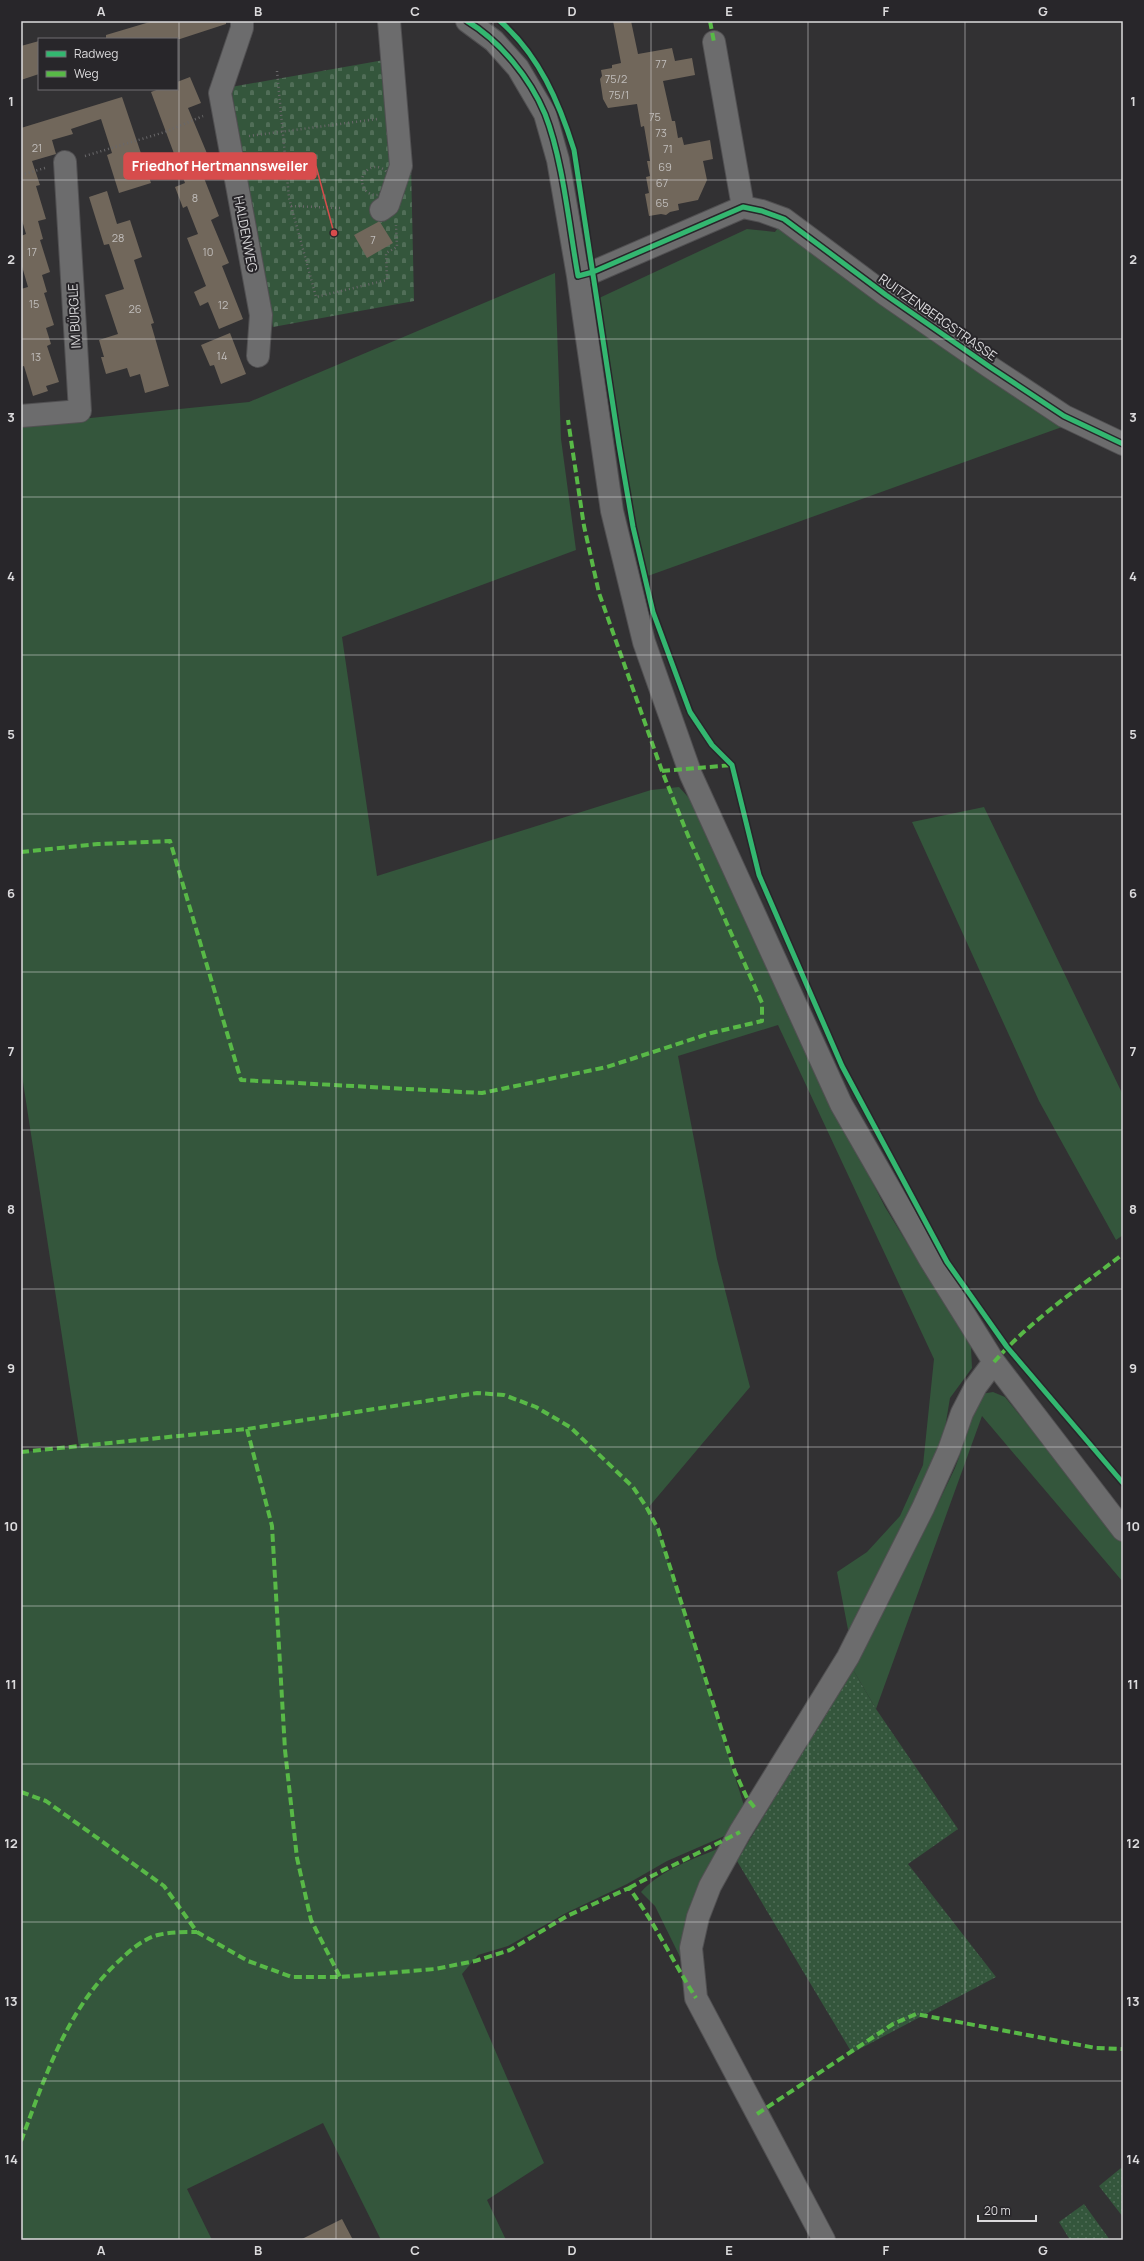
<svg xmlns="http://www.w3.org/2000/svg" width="1144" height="2261" viewBox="0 0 1144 2261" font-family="Manrope,sans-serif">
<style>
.grass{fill:#34563c}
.cemetery{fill:url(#cemetery-stones)}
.garden{fill:url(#garden-dots)}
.building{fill:#71675b}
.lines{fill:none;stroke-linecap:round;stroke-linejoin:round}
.minor-casing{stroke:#515052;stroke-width:24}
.path{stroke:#69686a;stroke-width:2.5;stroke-dasharray:1 3;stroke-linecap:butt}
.minor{stroke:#6c6c6d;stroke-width:22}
.quiet{stroke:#58b947;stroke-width:4;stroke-dasharray:8 4;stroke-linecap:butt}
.cycleway-casing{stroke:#28262a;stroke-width:8}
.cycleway{stroke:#33b770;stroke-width:5}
.grid{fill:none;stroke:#dcdbdd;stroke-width:1;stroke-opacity:0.55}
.labels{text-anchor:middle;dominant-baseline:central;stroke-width:4;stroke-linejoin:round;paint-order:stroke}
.number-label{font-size:11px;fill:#c1bebc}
.street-label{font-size:13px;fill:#dcdbdd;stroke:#28262a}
.leader{fill:none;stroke:#d74c4c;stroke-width:1.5}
.callout-dot{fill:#d74c4c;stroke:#28262a;stroke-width:1.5}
.callout{fill:#d74c4c;stroke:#d74c4c;stroke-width:1.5}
.callout-label{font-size:14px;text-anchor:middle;font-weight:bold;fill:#fff}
.neatline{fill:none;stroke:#dcdbdd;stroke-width:1.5}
.grid-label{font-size:13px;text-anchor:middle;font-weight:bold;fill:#dcdbdd}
</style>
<defs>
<pattern id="cemetery-stones" width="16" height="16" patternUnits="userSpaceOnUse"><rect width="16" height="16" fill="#34563c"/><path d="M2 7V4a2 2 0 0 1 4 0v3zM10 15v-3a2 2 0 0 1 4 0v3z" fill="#516e58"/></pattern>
<pattern id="garden-dots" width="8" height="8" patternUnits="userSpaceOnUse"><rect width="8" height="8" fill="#34563c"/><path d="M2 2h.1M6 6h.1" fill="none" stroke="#516e58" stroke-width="1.8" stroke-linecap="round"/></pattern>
</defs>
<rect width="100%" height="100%" fill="#323133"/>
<path class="grass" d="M784,219L1076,422L645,577L619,445L597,299L747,229L775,232Z
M555,273L561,439L576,550L342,637L377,876L651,790L679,787L699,809L788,1015L885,1207L971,1347L972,1368L950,1398L940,1458L850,1640L837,1572L867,1552L900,1516L923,1465L934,1359L778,1025L678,1056L717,1259L750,1387L648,1508L658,1529L746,1812L729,1834L667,1861L627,1884L566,1913L508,1946L478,1955L462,1974L544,2163L487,2200L506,2240H381L323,2123L187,2189L212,2240H21V1452L79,1447L21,1069V425L249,402Z
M984,807L1123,1095V1235L1116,1240L1039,1101L912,822Z
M993,1392L1005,1397L1123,1542V1582L982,1416L876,1709L852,1668C888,1602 923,1536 955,1468C966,1443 966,1416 981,1394Z
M722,1847L687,1933L681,1959L655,1906L641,1892C662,1869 694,1859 722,1847Z"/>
<path class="cemetery" d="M384,60L411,164L414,301L273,327L231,87Z"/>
<path class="garden" d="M852,1668L876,1709L958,1829L908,1864L996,1977L852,2053L737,1861Z
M1121,2168L1123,2170V2217L1099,2186Z
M1084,2204L1110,2240H1070L1059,2222Z"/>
<path class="building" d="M153,21H226V24L180,39H106V35Z
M613,21H631L638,54L672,48L675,61L692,58L695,75L663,81L672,121H675L678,138L682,137L684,145L710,140L713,159L703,161L707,180L698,200L678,204L679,210L670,212L666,215L661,214L649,216L645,194L649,193L646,177L650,176L647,161H650L644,126L641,127L637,104L608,108L603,99L600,79L602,76L601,70L612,68V65L621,63Z
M39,41V74L21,80V46Z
M190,77L201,103L188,108L211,163L200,168L219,216L211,220L229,263L222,266L243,319L219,329L208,302L200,306L194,292L206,286L187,238L198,234L187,206L183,208L175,187L185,183L151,92L159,89H177V82Z
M122,97L151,183L119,193L107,155L112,153L101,119L71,129L73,134L52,140L56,154L32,161L40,185L36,186L46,219L38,221L43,239L40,240L50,272L42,275L47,292L44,293L54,325L46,328L51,344L47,346L59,382L46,386L48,391L33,396L24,366L21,367V289L28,287L21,263V236L26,234L21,217V128Z
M107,191L117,224L130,220L142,257L134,260L154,323L151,324L169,386L145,393L140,374L130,377L127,368L106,374L101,357H104L99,340L118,334L105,295L124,289L109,244L104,245L89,197Z
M378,222H380L393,243L367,258L354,235Z
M230,333L246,374L221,384L214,365L210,366L201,345Z
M342,2219L353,2240H300Z"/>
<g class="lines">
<g class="minor-casing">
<path id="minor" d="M242,21V28L220,93L261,315L258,356
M467,21L494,41L518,68L545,114L558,160L578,276L612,511L644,642L691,775L841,1104L931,1261L994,1362L1123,1530
M714,42L743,207
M743,207L762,211L784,219L886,295L990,367L1064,416L1123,444
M381,210L388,205L401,166L389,21
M578,276L593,272L743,207
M21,416L80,411L65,162
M824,2240L696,1998L691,1948L698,1917L710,1886L740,1832L848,1657L923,1508L949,1450L962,1413L976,1386L994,1362"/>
</g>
<path class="path" d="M277,71L289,198L316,297L387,280L386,253L397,247L396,225
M249,136L377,119
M85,156L165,132L203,116
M362 181a14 14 0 1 1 28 0a14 14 0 1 1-28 0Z
M21,175L45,168
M291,206L340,208"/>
<use href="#minor" class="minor"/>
<path class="quiet" d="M710,21L714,42
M662,771L732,765
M21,852L98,844L170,841L241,1080L482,1093L607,1067L711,1033L762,1021V1003L689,838L662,771L599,593L584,526L568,420
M994,1362C1031,1320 1079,1288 1123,1254
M247,1429L272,1526L285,1750L297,1858L311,1920L340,1977
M21,1452L247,1429L477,1393L504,1395L536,1407L570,1427L633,1487L647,1508L658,1529L735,1772L747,1798L755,1808
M21,1792L46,1801L164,1886L197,1932L248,1961L292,1977H340L435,1969L475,1961L510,1950L567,1916L629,1888C655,1923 673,1962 696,1998
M629,1888C666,1868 703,1851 740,1832
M757,2114L893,2024L916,2014L1096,2048L1123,2049
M21,2141C46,2075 67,2008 120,1960C130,1950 145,1938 158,1935C171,1932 184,1932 197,1932"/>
<g class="cycleway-casing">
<path id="cycleway" d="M467,21C500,41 530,78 545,114C563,160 569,226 578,276L593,272L743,207L762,211L784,219L886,295L990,367L1064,416L1123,444
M500,21C539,55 559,102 574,150L619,445L633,527L653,612L690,712L712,745L732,765L759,875L842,1066L947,1262L1007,1347L1123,1483"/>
</g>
<use href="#cycleway" class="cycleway"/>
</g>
<path class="grid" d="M179,21V2240M336,21V2240M493,21V2240M651,21V2240M808,21V2240M965,21V2240M21,180H1123M21,339H1123M21,497H1123M21,655H1123M21,814H1123M21,972H1123M21,1130H1123M21,1289H1123M21,1447H1123M21,1606H1123M21,1764H1123M21,1922H1123M21,2081H1123"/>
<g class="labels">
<g class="number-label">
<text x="661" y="63">77</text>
<text x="616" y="78">75/2</text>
<text x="619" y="94">75/1</text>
<text x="655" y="116">75</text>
<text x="661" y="132">73</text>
<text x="37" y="147">21</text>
<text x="668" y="148">71</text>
<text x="665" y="166">69</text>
<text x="662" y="182">67</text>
<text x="195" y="197">8</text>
<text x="662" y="202">65</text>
<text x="118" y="237">28</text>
<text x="373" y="239">7</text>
<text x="32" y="251">17</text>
<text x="208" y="251">10</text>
<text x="34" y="303">15</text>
<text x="223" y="304">12</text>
<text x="135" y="308">26</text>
<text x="222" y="355">14</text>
<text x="36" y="356">13</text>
</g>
<g class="street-label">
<text transform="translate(246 234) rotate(79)">HALDENWEG</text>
<text transform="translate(74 316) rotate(-93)">IM BÜRGLE</text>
<text transform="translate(938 317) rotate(35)">RUITZENBERGSTRASSE</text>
</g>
</g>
<path class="leader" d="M334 233L316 166"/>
<circle class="callout-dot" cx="334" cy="233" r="4"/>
<rect class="callout" x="124" y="153" width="192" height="26" rx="4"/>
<g class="callout-label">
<text x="220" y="171">Friedhof Hertmannsweiler</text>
</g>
<rect width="1144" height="2261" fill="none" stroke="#28262a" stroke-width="44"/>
<rect x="38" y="38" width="140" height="52" fill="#28262a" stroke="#706e72"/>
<rect x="46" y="51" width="20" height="6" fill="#33b770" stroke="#706e72"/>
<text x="74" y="58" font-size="12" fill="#dcdbdd">Radweg</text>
<rect x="46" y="71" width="20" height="6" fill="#58b947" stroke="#706e72"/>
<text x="74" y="78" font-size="12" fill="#dcdbdd">Weg</text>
<path d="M978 2215v6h58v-6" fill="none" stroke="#dcdbdd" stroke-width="2"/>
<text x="984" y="2215" font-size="12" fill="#dcdbdd" stroke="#28262a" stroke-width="3" paint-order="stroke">20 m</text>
<rect x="22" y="22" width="1100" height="2217" class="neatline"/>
<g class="grid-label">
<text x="101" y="16">A</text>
<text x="258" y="16">B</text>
<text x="415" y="16">C</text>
<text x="572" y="16">D</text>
<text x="729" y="16">E</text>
<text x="886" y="16">F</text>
<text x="1043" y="16">G</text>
<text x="11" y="106">1</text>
<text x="1133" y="106">1</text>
<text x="11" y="264">2</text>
<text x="1133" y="264">2</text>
<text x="11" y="422">3</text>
<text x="1133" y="422">3</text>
<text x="11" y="581">4</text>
<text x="1133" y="581">4</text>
<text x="11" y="739">5</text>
<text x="1133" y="739">5</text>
<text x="11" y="898">6</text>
<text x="1133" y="898">6</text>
<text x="11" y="1056">7</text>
<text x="1133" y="1056">7</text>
<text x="11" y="1214">8</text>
<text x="1133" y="1214">8</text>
<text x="11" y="1373">9</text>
<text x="1133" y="1373">9</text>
<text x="11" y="1531">10</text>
<text x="1133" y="1531">10</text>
<text x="11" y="1689">11</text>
<text x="1133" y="1689">11</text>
<text x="11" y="1848">12</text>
<text x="1133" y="1848">12</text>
<text x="11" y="2006">13</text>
<text x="1133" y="2006">13</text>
<text x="11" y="2164">14</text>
<text x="1133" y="2164">14</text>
<text x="101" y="2255">A</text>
<text x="258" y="2255">B</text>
<text x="415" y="2255">C</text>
<text x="572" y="2255">D</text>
<text x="729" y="2255">E</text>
<text x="886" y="2255">F</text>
<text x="1043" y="2255">G</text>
</g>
</svg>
